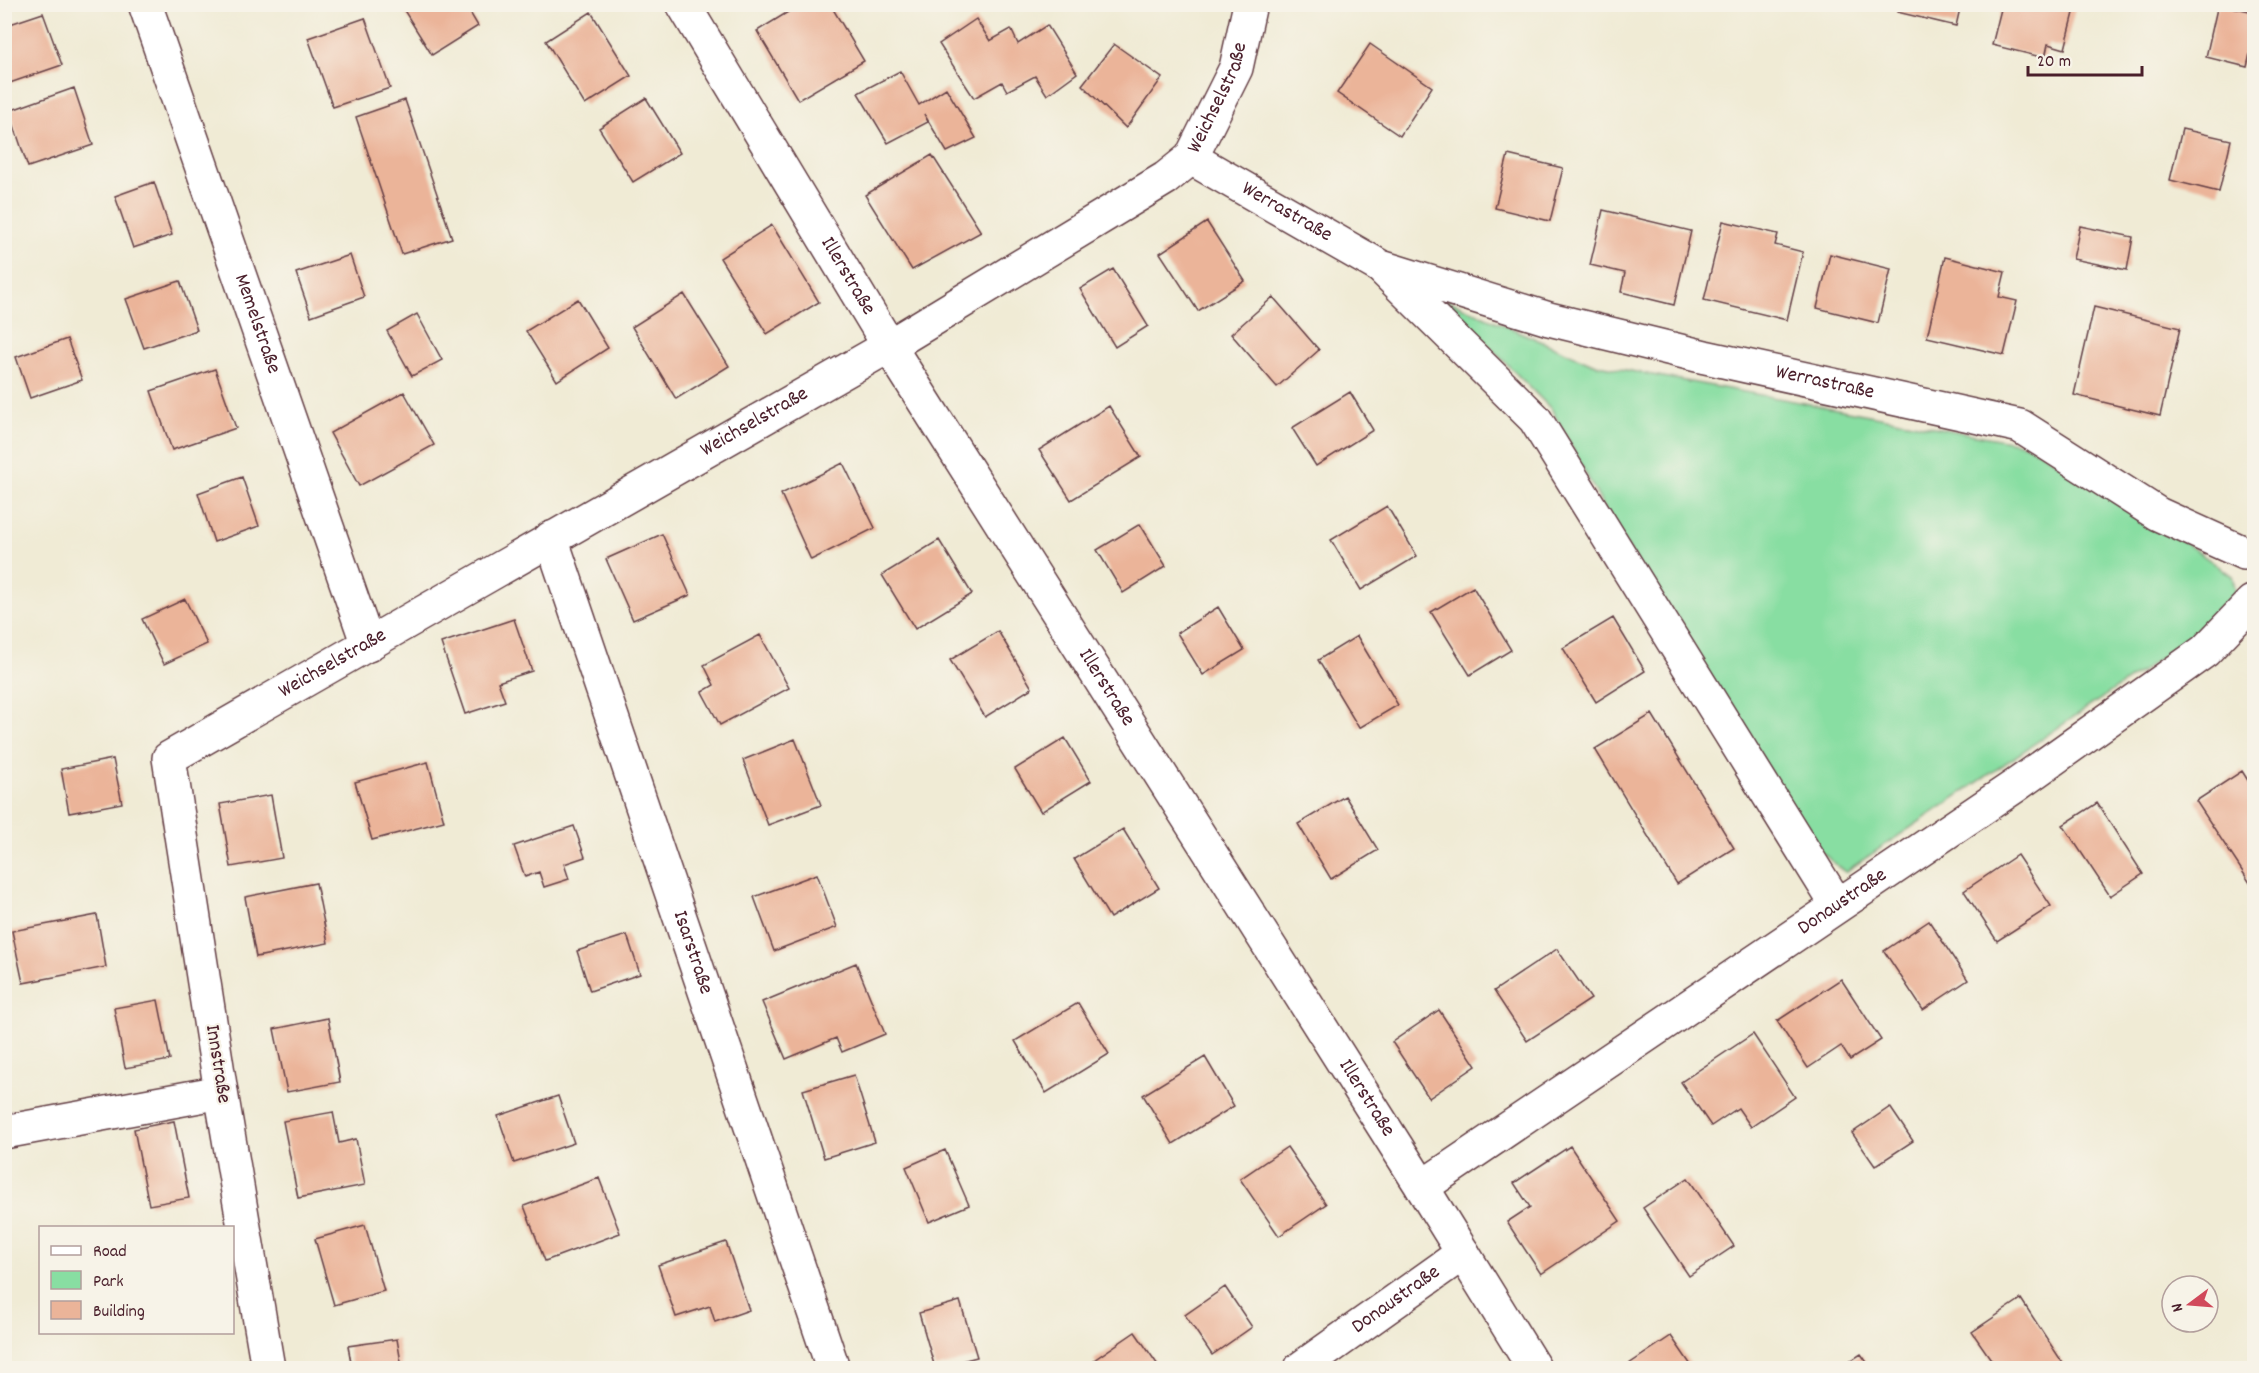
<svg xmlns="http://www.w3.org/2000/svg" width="2259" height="1373" viewBox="0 0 2259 1373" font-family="Dekko,sans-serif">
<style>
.green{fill:#88dea2;stroke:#697e66;stroke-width:1.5}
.building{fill:#ebb499}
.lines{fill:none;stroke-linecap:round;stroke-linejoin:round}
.minor-casing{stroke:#633e44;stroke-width:36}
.minor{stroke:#fff;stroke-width:33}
.labels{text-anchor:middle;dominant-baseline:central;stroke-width:4.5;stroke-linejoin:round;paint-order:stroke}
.street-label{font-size:21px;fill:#4a1f2b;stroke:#f7f3e8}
</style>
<rect width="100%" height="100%" fill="#f7f3e8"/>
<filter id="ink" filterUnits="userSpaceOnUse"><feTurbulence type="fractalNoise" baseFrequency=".0167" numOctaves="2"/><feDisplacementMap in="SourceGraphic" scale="12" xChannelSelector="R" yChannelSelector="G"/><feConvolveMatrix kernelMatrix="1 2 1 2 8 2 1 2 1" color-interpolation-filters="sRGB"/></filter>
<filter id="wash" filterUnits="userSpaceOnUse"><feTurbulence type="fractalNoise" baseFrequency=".008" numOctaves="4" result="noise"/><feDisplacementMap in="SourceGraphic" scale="24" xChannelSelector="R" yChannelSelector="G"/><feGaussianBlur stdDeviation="1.35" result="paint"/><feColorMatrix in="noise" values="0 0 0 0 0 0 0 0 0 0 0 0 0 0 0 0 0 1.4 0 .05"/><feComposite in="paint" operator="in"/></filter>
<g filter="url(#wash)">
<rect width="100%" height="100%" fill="#f0ebd5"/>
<path class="green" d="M1442,298L1593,364L2025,444L2123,499L2232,576L2239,605L1845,872L1820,851L1611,521L1552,410Z"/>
<g id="blocks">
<path class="building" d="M400,4H465L478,26L432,55Z
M801,4H830L864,61L798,100L757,31Z
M1898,4H1961L1956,26L1897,12Z
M2218,4L2254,12V36L2247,67L2206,57Z
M2002,5H2076L2065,49L2048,44L2045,58L1992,45Z
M591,12L631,76L585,105L546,41Z
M43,13L62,65L4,85V26Z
M365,18L390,88L333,107L308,38Z
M976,19L990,41L1011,29L1018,44L1047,25L1077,73L1047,95L1035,76L1007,91L1002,82L974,98L939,44Z
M1114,44L1162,78L1126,128L1082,85Z
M1370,44L1432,87L1400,136L1337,93Z
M900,71L919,105L946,88L976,138L947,152L924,114L928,122L888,143L858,93Z
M74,88L93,145L28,167L9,111Z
M646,98L680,153L633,182L599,128Z
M405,100L452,238L402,254L356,117Z
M2182,129L2231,140L2219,192L2170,180Z
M932,155L981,232L912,270L865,195Z
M1508,155L1563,168L1550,221L1495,208Z
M154,182L172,235L133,248L115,196Z
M1603,210L1691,231L1674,305L1621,292L1625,273L1590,265Z
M1723,221L1778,234L1775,245L1803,252L1787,320L1704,300Z
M1207,222L1245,281L1198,311L1160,253Z
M772,225L819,302L767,334L720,258Z
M2080,226L2133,237L2127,270L2073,259Z
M1830,254L1891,269L1878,323L1817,308Z
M350,255L364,297L311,316L296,273Z
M1945,257L2005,272L1999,297L2017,301L2004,355L1927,337Z
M1113,269L1148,326L1115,347L1080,289Z
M180,281L197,330L144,348L126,299Z
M684,294L729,366L676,399L632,327Z
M1273,297L1319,350L1277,387L1231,334Z
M578,299L608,348L557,381L526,331Z
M2094,307L2180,328L2160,416L2074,395Z
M417,314L442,360L412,376L387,331Z
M67,339L82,380L30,398L16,357Z
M215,369L236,428L172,450L151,391Z
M404,392L434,445L359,486L330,433Z
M1350,392L1373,430L1316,466L1292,428Z
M1109,406L1141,457L1071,500L1039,450Z
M843,463L875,528L811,560L781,494Z
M242,477L259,526L214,542L198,493Z
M1387,506L1417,556L1361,590L1331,540Z
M1140,524L1166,566L1123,593L1097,550Z
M662,534L690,595L633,620L606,559Z
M939,540L972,594L915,629L882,575Z
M1473,587L1511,650L1470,675L1431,612Z
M185,599L207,644L164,664L142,619Z
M1218,607L1244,650L1203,675L1177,633Z
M1613,618L1645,671L1596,702L1563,648Z
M514,619L532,671L498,682L505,701L465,714L441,643Z
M998,631L1032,688L985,717L950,660Z
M760,635L789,688L720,725L702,692L714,685L704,665Z
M1357,636L1398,705L1359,728L1318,660Z
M1652,714L1734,848L1677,884L1595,749Z
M1065,738L1091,781L1041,812L1015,769Z
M795,739L821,805L768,825L743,760Z
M113,759L122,803L69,813L61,769Z
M428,762L444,821L372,840L355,782Z
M2242,771L2254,790V889L2196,801Z
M271,795L282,858L231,867L220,804Z
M1345,796L1378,850L1331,879L1298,824Z
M2097,803L2143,874L2110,896L2063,825Z
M574,826L585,857L564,864L569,879L544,887L539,872L525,877L514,846Z
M1123,829L1159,888L1110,918L1074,859Z
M2017,855L2051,906L1997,941L1964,891Z
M817,874L837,927L774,951L754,897Z
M316,883L328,943L256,957L245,897Z
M97,915L106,967L23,983L12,931Z
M1929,921L1968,980L1923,1010L1884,951Z
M627,935L640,974L590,991L577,951Z
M1557,949L1591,999L1527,1041L1494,991Z
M856,963L885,1034L842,1052L836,1038L786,1059L762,1002Z
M1841,979L1881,1040L1850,1060L1841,1046L1808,1068L1777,1021Z
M158,1000L170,1060L125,1068L114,1008Z
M1078,1003L1109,1054L1046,1093L1015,1041Z
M1439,1010L1476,1066L1429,1098L1392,1042Z
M328,1018L340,1082L287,1092L274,1029Z
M1753,1034L1795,1097L1751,1127L1738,1108L1711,1126L1681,1082Z
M1205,1057L1234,1106L1173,1144L1143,1095Z
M854,1075L875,1142L824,1158L803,1090Z
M558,1096L574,1143L514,1163L498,1116Z
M1890,1107L1913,1141L1875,1166L1852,1133Z
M333,1112L339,1143L356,1139L365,1185L298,1198L283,1121Z
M174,1121L189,1198L149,1205L134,1129Z
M1570,1146L1620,1221L1541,1274L1507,1222L1530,1207L1514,1183Z
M1287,1147L1326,1204L1279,1236L1240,1179Z
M945,1150L969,1205L929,1222L906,1167Z
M599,1178L620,1233L545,1261L524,1206Z
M1688,1178L1734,1246L1689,1276L1643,1208Z
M365,1225L384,1291L334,1305L315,1239Z
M726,1242L749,1310L715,1322L710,1306L676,1317L658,1265Z
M1225,1287L1252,1327L1212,1355L1185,1315Z
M2021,1299L2066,1368H1997L1972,1332Z
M960,1301L977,1357L935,1368L919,1313Z
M1135,1332L1160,1368H1099L1094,1360Z
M1671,1336L1693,1368H1623Z
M397,1339L402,1368H352L348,1346Z
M1861,1354L1871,1368H1839Z"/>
</g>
</g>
<g filter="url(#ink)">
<use href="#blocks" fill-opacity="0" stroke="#633e44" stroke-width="1.5"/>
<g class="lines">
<g class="minor-casing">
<g id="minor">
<path id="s1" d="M145,4L368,645"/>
<path id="s2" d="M683,4L889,346L1422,1187L1534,1368"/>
<path id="s3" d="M1191,158L1381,267L1549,319L1705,357L2020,426L2158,514L2244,553"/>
<path d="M1384,270L1535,419L1837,905"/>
<path id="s4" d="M551,538L833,1368"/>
<path d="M4,1132L221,1092"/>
<path id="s5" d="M1422,1187L2015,786L2205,651L2252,602"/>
<path id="s6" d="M268,1368L221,1092L169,758L889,346L1166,178L1191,158L1236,68L1250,4"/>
<path id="s7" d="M1301,1368L1463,1253"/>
</g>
</g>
<use href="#minor" class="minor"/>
</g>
</g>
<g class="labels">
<g class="street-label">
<text stroke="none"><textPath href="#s6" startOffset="1870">Weichselstraße</textPath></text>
<text stroke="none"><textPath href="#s3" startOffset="110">Werrastraße</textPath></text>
<text stroke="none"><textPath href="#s2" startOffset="318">Illerstraße</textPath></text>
<text stroke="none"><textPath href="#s1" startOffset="339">Memelstraße</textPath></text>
<text stroke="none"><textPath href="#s3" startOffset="678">Werrastraße</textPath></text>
<text stroke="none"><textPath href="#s6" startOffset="1293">Weichselstraße</textPath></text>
<text stroke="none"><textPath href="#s6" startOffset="807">Weichselstraße</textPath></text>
<text stroke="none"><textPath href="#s2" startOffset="804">Illerstraße</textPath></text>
<text stroke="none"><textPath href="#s5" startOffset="508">Donaustraße</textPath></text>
<text stroke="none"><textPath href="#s4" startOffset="438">Isarstraße</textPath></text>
<text transform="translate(217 1064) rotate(81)">Innstraße</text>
<text stroke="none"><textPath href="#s2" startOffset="1290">Illerstraße</textPath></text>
<text stroke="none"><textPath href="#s7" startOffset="117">Donaustraße</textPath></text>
</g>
</g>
<rect width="2259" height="1373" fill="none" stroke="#f7f3e8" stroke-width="24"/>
<rect x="39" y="1226" width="195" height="108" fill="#f7f3e8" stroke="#b29e9c" stroke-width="1.5"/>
<rect x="51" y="1246" width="30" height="9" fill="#ffffff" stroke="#b29e9c" stroke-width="1.5"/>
<text x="93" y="1256" font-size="18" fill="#4a1f2b">Road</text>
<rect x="51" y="1271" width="30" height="18" fill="#88dea2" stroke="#b29e9c" stroke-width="1.5"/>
<text x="93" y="1286" font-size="18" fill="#4a1f2b">Park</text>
<rect x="51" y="1301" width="30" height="18" fill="#ebb499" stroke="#b29e9c" stroke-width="1.5"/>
<text x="93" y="1316" font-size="18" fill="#4a1f2b">Building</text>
<g transform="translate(2190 1304) rotate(254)"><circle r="28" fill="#f7f3e8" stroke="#b29e9c" stroke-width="1.5"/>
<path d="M0-4.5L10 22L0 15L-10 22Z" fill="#d1495b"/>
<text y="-9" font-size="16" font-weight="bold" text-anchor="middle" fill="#4a1f2b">N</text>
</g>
<path d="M2028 66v9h114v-9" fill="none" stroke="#4a1f2b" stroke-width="3"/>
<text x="2037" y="66" font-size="18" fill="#4a1f2b" stroke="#f7f3e8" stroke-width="4.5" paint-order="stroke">20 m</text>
</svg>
